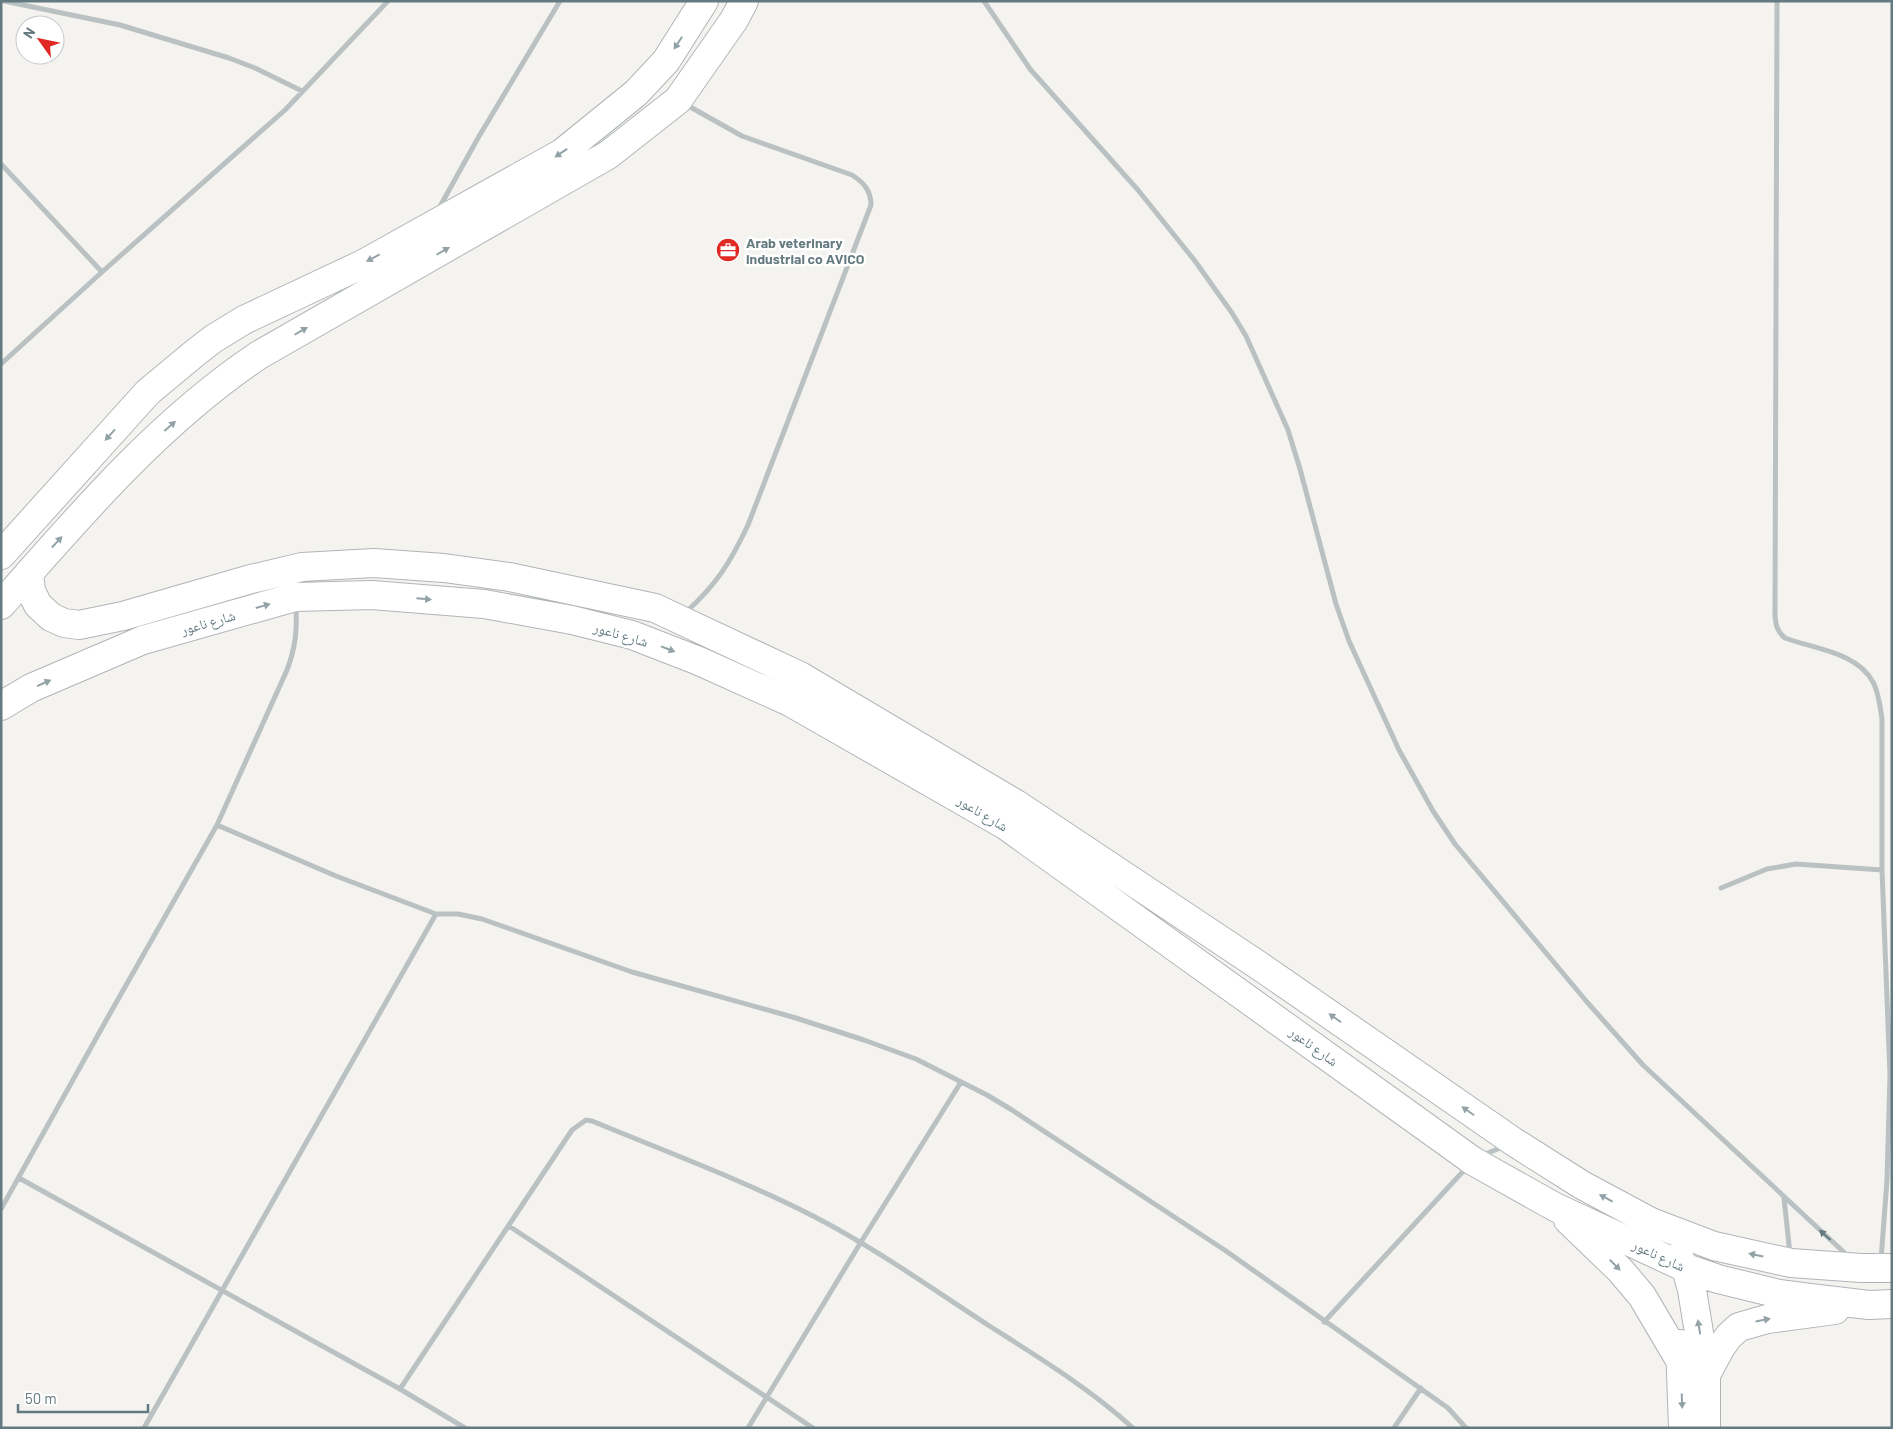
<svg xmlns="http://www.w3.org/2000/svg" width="1893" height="1429" viewBox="0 0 1893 1429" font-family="Barlow,'Noto Naskh Arabic',sans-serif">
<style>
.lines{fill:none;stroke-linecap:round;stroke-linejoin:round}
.primary-casing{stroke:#b0b6b8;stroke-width:30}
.trunk-casing{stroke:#b0b5b7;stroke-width:30}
.minor{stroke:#bac1c3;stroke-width:5}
.primary{stroke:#fff;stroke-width:28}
.trunk{stroke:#fff;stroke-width:28}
.oneway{fill:#92a2a7}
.oneway2{fill:#637a81}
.labels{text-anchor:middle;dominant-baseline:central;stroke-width:5;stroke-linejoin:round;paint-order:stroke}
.poi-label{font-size:14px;font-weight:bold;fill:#637a81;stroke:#fff;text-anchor:start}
.street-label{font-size:14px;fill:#637a81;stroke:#fff}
</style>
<rect width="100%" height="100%" fill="#f4f3f0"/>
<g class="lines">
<g class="primary-casing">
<path id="primary" d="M1,555L148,392L195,353L213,339L244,320L363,264L562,153L636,93L666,61L704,1
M1,605C80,515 159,422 259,355L608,155L678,100L734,20L744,1"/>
</g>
<g class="trunk-casing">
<path id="trunk" d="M29,573L31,591L38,605L51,617L64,623L79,625L123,616L251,579L302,567L374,563L444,568L509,577L655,608L800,676L1016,804L1261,967L1514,1142L1582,1185L1651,1222L1714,1246L1791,1263L1861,1268H1892
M1,706L31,688L143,640L295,597L372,595L484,604L572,620L632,635L699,661L790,702L1005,825L1473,1161L1555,1207L1686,1268L1718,1279L1779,1294L1810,1298L1869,1305L1892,1304
M1568,1220L1620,1270L1642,1296L1681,1362
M1678,1257L1686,1268L1692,1290L1706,1375V1428
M1680,1344L1683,1428
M1706,1375L1721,1347L1729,1336L1739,1327L1767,1319L1835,1310"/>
</g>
<path class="minor" d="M4,1L120,25L229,58L255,68L302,91
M984,1L1030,69L1138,190L1195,261L1232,313L1246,336L1288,430L1300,469L1336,604L1349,641L1399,750L1433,811L1455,844L1587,1002L1643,1065L1849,1257
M1777,1L1775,616C1776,626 1777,631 1785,638C1814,649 1857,652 1873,682C1879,693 1880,707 1882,719V870L1890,1076L1887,1180L1881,1260
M685,104L742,136L852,175C863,182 871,190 871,205L748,525C730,563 717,584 685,613
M1,164L102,272
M438,210L478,138L560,1
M1,364L102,272L285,110L388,1
M217,825L336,876L436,914
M1721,888L1767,869L1796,864L1882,870
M1483,1155L1505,1146
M19,1178L400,1389L465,1428
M1784,1198L1790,1254
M1,1209L108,1017L217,825L287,670C296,646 297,630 296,605
M509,1226L813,1428
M1324,1322L1468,1166
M400,1389L572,1130L586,1120L592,1121C667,1152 743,1180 815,1217C875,1248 931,1288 988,1325C1038,1357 1089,1388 1133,1428
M144,1428L436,914H458L482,919L632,972L796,1018L864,1040L916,1059L987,1095L1012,1110L1226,1251L1448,1408L1466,1428
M748,1428L861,1242L961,1082
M1394,1428L1421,1388"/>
<use href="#primary" class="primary"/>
<use href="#trunk" class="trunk"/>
</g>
<defs><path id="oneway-solid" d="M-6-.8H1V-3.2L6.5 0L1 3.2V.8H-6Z" transform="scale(1.25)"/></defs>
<g class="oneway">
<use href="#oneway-solid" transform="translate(678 43) rotate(123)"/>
<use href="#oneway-solid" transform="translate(561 153) rotate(146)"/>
<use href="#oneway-solid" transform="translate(443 251) rotate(-30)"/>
<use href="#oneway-solid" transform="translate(373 258) rotate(152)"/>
<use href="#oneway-solid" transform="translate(301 331) rotate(-30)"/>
<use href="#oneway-solid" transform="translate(170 426) rotate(-41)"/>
<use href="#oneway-solid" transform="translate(110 435) rotate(132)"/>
<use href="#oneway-solid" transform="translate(57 542) rotate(-47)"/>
<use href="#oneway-solid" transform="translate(424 599) rotate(5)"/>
<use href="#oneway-solid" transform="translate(263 606) rotate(-16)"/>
<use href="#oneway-solid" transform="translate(668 649) rotate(21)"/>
<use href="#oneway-solid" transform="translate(44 683) rotate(-24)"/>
<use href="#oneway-solid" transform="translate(1335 1018) rotate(-145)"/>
<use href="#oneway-solid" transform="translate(1468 1111) rotate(-145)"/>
<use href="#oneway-solid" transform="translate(1606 1198) rotate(-152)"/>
<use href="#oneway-solid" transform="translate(1756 1255) rotate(-168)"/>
<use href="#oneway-solid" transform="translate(1615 1265) rotate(45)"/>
<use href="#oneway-solid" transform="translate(1763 1320) rotate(-11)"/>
<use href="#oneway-solid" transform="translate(1699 1327) rotate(-99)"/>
<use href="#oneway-solid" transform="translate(1682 1401) rotate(88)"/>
</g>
<use class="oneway2" href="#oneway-solid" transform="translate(1825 1235) rotate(-138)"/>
<defs>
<g id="office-disc" transform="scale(1.25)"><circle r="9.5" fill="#e02924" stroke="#fff"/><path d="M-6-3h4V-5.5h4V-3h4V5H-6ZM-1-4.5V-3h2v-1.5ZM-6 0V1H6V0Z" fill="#fff"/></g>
</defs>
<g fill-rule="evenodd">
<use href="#office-disc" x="728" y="250"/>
</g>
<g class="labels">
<g class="poi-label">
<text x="746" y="242">Arab veterinary<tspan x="746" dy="16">industrial co AVICO</tspan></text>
</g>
<g class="street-label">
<text transform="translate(208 622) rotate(-16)">شارع ناعور</text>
<text transform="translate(621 634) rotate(16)">شارع ناعور</text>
<text transform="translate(983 813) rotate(31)">شارع ناعور</text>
<text transform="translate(1314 1046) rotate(36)">شارع ناعور</text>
<text transform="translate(1659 1255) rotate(25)">شارع ناعور</text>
</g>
</g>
<rect width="1893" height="1429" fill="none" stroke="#637a81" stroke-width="5"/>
<g transform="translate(40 40) rotate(303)"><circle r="24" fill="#ffffff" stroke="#c1cacd"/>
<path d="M0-4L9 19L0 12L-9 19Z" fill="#e02924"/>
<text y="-8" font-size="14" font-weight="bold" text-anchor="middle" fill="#637a81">N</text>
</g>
<path d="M18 1404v8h130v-8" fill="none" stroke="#637a81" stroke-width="2.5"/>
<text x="25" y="1404" font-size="15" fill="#637a81" stroke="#ffffff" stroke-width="4" paint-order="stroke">50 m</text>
</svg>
